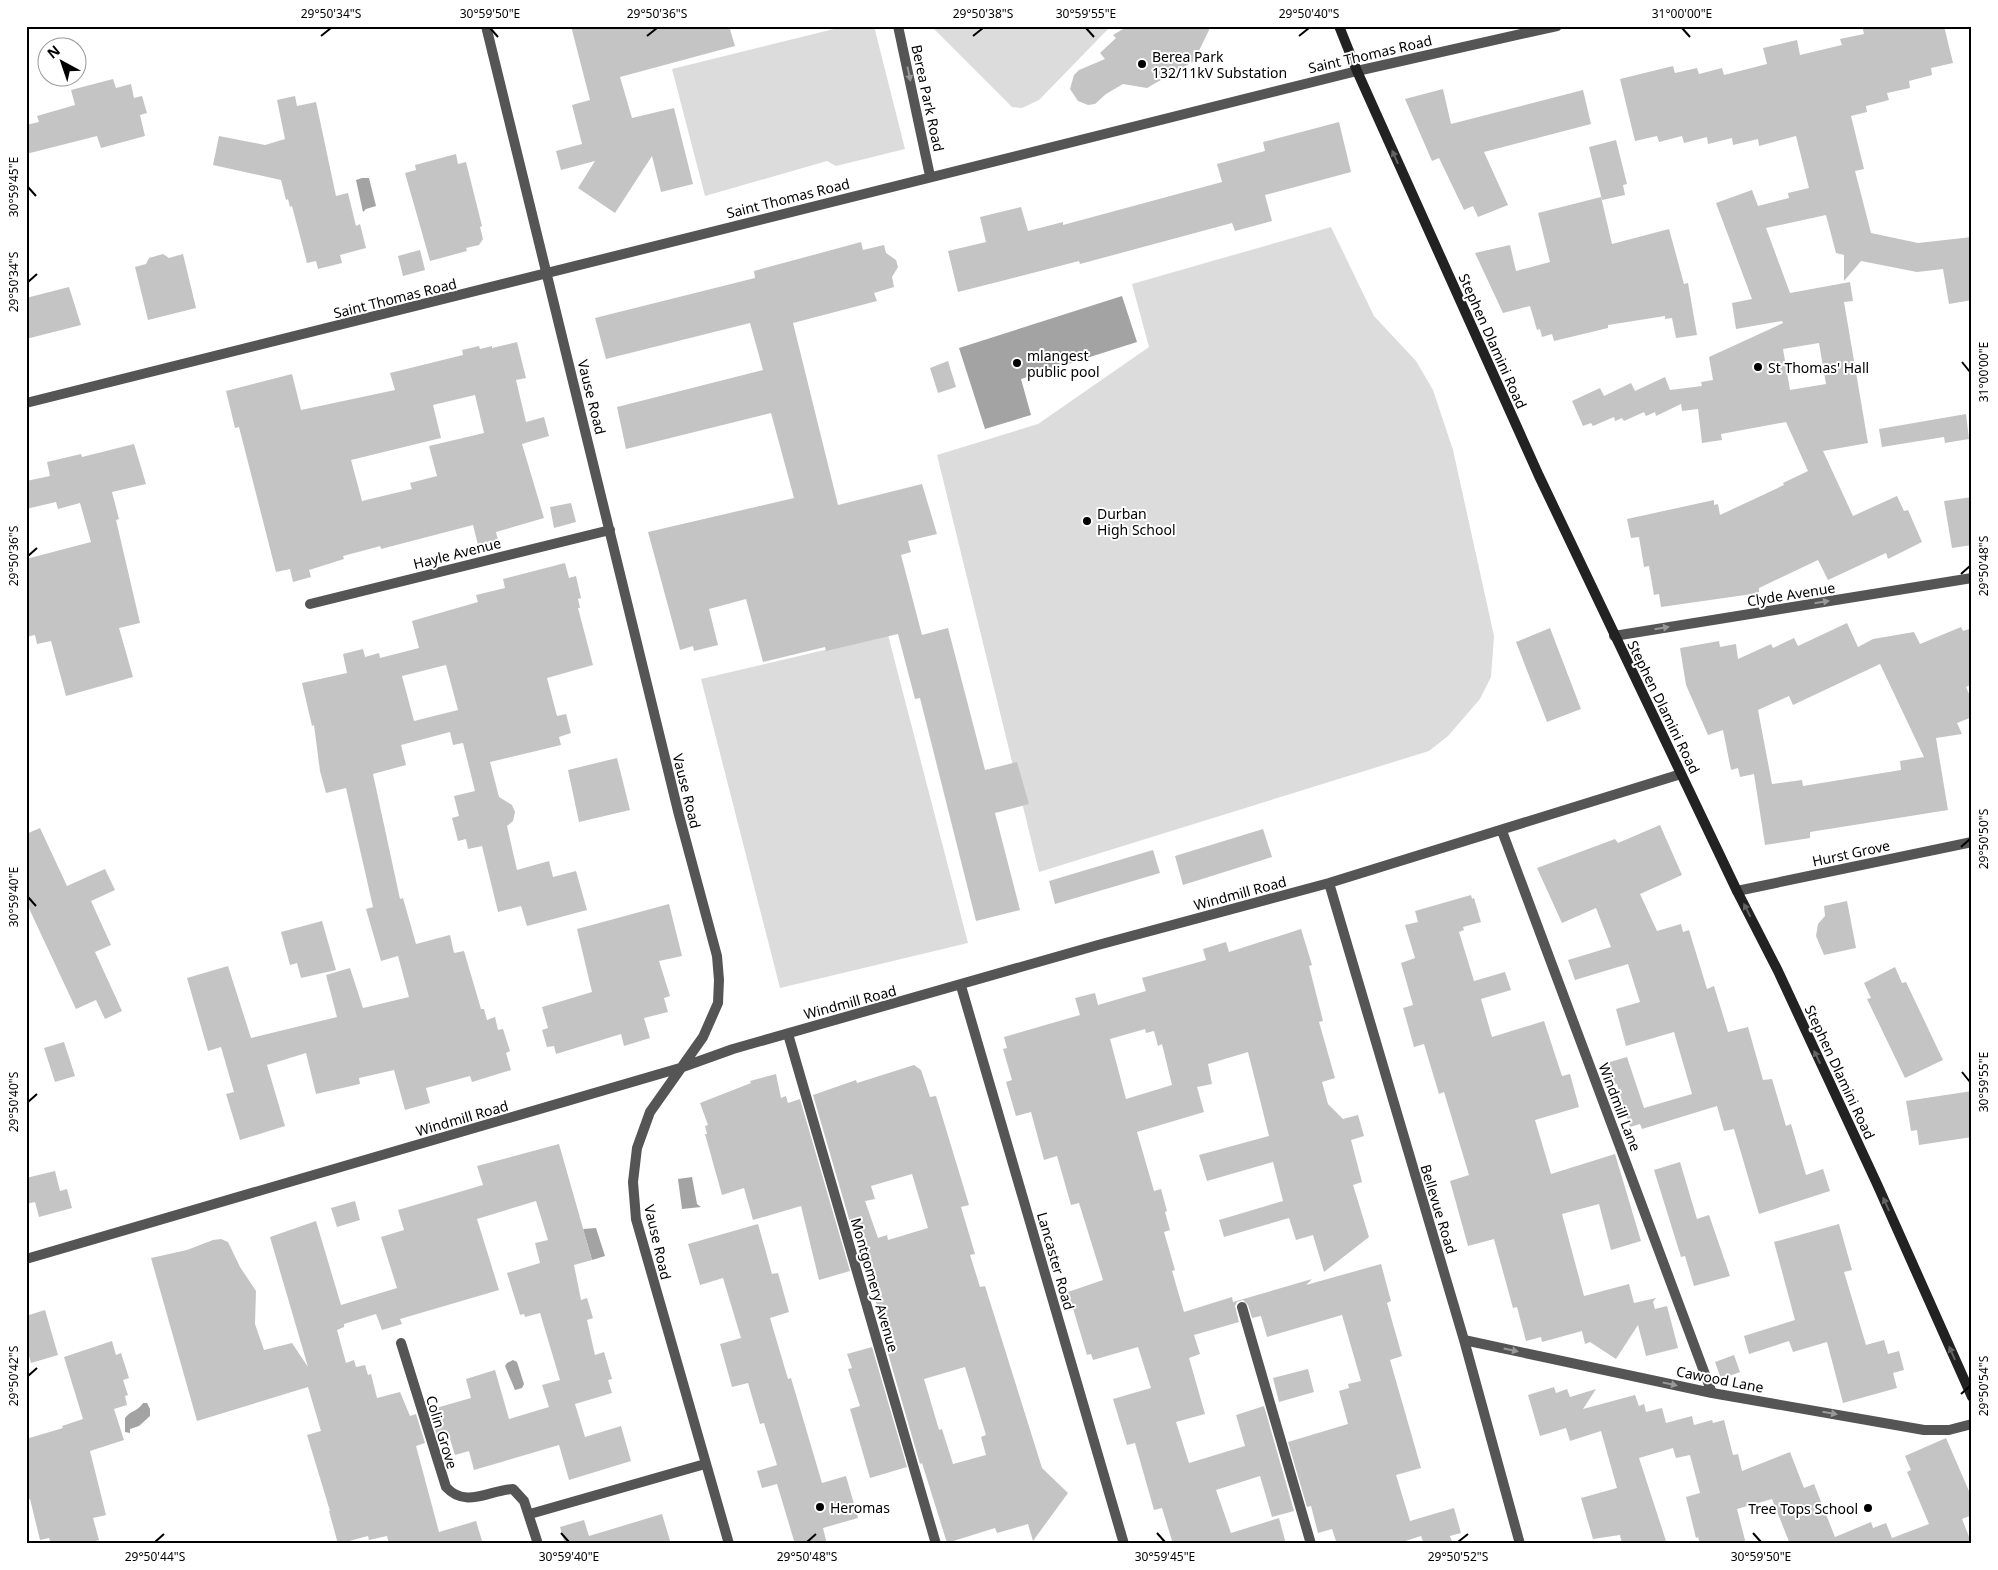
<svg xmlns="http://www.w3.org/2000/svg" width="1998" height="1570" viewBox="0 0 1998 1570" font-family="'Noto Sans',sans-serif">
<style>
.green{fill:#dcdcdc}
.water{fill:#a3a3a3}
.building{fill:#c4c4c4;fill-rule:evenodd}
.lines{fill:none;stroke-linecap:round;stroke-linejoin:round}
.minor{stroke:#555;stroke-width:10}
.secondary{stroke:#222;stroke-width:10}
.oneway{fill:#999}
.oneway2{fill:#646464}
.ticks{fill:none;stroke:#000;stroke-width:2}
.poi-dot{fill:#000;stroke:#fff;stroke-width:2}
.labels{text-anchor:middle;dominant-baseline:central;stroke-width:4;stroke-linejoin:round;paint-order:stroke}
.street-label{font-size:14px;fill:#000;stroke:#fff}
.poi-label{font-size:14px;fill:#000;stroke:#fff;text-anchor:start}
.neatline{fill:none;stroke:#000;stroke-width:2}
.ticks-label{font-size:12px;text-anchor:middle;fill:#000}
</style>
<rect width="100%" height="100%" fill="#fff"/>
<path class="green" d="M846,26H874L905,149L836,166L827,161L705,196L672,69Z
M937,26H1111L1039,100L1022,108L1012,107L934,29Z
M1331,227L1374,316L1416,361L1433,390L1453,450L1494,636L1491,677L1480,699L1448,736L1429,751L1039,872L937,455L1038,424L1149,347L1132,284Z
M888,635L968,943L780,988L701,679Z"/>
<path class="water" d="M362,178H369L376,206L366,209L363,212L356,180Z
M1122,296L1137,342L1021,379L1031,415L985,429L959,348Z
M692,1177L697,1204L701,1207L682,1209L678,1179Z
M596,1228L605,1256L592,1260L583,1229Z
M513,1360L517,1362L524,1384L522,1388L515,1390L505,1366L507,1363Z
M143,1403H147L150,1409V1416L139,1426L130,1429V1433L125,1432V1418C130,1411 138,1411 143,1403Z"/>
<path class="building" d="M571,26H729L735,46L620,77L632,118L674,108L693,184L661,192L652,156L615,213L578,188L595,161L561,170L556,151L582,144L572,105L590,100Z
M1128,26H1211L1194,61L1147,88L1123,84L1106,94L1095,104L1088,105L1078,101L1070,89L1074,75L1079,70L1105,59L1100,53L1116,38L1113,35Z
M1862,26H1944L1953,63L1931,68L1932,75L1909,81L1910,88L1887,93L1889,100L1866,106L1867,112L1851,116L1864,169L1855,171L1871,233L1918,243L1972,237V300L1949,304L1943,269L1917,272L1861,261L1844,281V255L1836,253L1826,215L1766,228L1790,293L1850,282L1853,301L1844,302L1868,443L1823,451L1853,516L1897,496L1904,511L1908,510L1922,542L1888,559L1886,553L1828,580L1818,560L1759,588V593L1661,607L1659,594L1654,595L1649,566L1644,567L1639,537L1631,538L1627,519L1714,500V505L1718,504L1720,515L1784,485L1783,483L1808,471L1786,422L1721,434L1722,440L1702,443L1698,409L1682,411L1681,404L1656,416L1655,412L1646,416L1644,412L1624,421L1622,418L1615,421L1614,417L1593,426L1591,423L1583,426L1572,401L1600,388L1604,396L1631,383L1635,391L1665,377L1670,390L1702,386L1701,382L1713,380L1709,357L1783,323L1782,321L1736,329L1732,303L1752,299L1716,203L1752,190L1758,206L1789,198L1788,193L1809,188L1796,136L1759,146L1758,139L1733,145L1732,138L1708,144L1707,137L1684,143L1682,136L1659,142L1657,136L1635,141L1620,79L1673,66L1675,73L1697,68L1699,74L1722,68L1724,75L1767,64L1763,48L1797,40L1800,55L1842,45L1840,39L1864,34ZM1819,343L1826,384L1790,390L1783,349Z
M113,79L116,88L131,84L134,98L142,96L147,113L140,115L145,136L101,148L97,136L26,154V125L39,122L37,116L75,105L71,90Z
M1443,89L1451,124L1583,90L1591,124L1484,152L1508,205L1478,217L1473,206L1464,210L1439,158L1432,161L1405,99Z
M295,96L297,106L316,102L336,196L348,193L356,226L360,224L366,248L340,255L342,263L318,269L316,261L307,263L292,206L290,207L288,199L286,200L281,180L213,165L219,136L265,145L285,139L277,100Z
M1339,122L1351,172L1265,195L1272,221L1235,231L1232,223L1080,264L1079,261L958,292L948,251L986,242L980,217L1021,207L1028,231L1063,222V225L1222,182L1217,164L1265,151L1263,142Z
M1616,140L1627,184L1623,185L1625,195L1602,200L1589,147Z
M456,154L458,164L466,162L482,226L480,227L483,239L479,245L466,248L467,251L430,261L405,173L416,170L415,165Z
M1601,197L1612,244L1669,229L1684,284L1688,283L1697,335L1676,338L1672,318L1665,319V316L1608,325V328L1554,341L1552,334L1542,337L1540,329L1537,330L1530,306L1503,313L1475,253L1510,245L1516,271L1550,262L1538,213Z
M861,242L863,250L884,245L886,253L896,260L898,267L892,277L894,287L874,293L877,301L793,323L838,505L922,484L937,534L908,541L911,552L901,555L922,635L948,628L985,770L1017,762L1029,804L995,813L1020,910L976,921L920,698L915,699L898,634L826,651L825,647L763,662L746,599L709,609L718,645L694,651L693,646L680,650L648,532L794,498L771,413L626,449L617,407L763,370L750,323L606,359L595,318L755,278L754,271Z
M420,250L425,270L403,276L398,256Z
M163,254L169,258L183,254L196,308L148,320L135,267L146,264L149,258Z
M69,287L81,325L26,339V298Z
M517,342L526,378L516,380L526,422L544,417L549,436L522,444L544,518L496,532L499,544L479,549L473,525L381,549L380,546L377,547L343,556L344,559L309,570L311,577L293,582L290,569L276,572L239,427L235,428L226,391L292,374L301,410L395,390L390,373L463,355L462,350L479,346L480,349L492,346V348ZM475,395L484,433L429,446L437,476L410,483L412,489L362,501L351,460L441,438L433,405Z
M948,361L956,387L938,393L930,368Z
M1966,414L1969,439L1945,443L1944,437L1882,447L1879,429Z
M134,444L146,484L112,492L119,519L116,520L140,623L119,628L133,677L66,696L51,641L37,644L35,635L26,637V559L91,542L80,503L58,509L56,502L26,509V481L50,476L47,462L81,454L82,457Z
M1972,497V545L1952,548L1944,501Z
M571,503L576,522L554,528L550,507Z
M565,563L569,578L576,576L581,598L578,599L580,608H578L593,665L547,678L557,716L566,714L571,733L559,737L561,745L490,762L499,797L512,805L515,812L513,821L507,826L517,870L549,861L553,877L576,871L587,910L527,926L521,906L498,912L482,846L468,849L466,839L458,841L452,818L459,816L454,796L475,791L463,743L453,745L450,732L401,745L406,765L373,774L400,899L403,898L416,944L450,935L454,953L464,951L481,1009H484L487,1020L495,1017L498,1030L503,1029L510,1051L506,1053L511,1070L472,1082L470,1076L426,1088L430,1103L405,1110L394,1070L359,1078L360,1084L316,1094L306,1053L267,1065L285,1126L240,1140L226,1094L234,1092L221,1047L208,1051L187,978L228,966L251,1038L337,1017L326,975L350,968L363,1008L409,997L398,956L381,961L366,909L373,907L346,788L326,793L320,771L314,725L312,726L302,683L347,673L343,654L363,649L365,657L379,653L380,658L419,648L412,621L478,602L476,595L505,588L503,579ZM446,665L458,710L414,721L402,676Z
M1847,623L1858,647L1873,639L1914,632L1920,644L1961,627L1963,631L1972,628V684L1966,687L1972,701V717L1957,723L1962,734L1936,738L1948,810L1810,832V838L1765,845L1754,774L1740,777L1738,768L1731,770L1723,730L1708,735L1686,685L1680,648L1719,641L1720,647L1736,644L1738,659L1771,644L1773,648L1794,638L1798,646ZM1880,664L1924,757L1900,761L1901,770L1803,786L1802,780L1772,784L1758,710L1789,696L1793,705Z
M1550,628L1581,709L1547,722L1516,642Z
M617,758L630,810L579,822L568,770Z
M1660,825L1682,875L1640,894L1657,931L1681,924L1683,932L1689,930L1707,989L1714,986L1728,1032L1748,1027L1763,1080L1772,1079L1786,1126L1791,1124L1806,1175L1823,1169L1830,1191L1759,1214L1734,1129L1724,1131L1717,1106L1642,1129L1640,1124L1630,1127L1617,1084L1610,1086L1603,1064L1627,1057L1644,1108L1692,1094L1674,1032L1626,1046L1616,1009L1640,1002L1628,964L1575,980L1568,960L1611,947L1596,908L1562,923L1537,868L1615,839L1618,843Z
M40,828L67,886L105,869L115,890L91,901L111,945L95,952L122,1011L105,1019L96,1000L76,1009L26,902V834Z
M1263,829L1272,857L1183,885L1175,856Z
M1153,850L1160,873L1055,904L1049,881Z
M1471,895L1472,899L1474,898L1481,922L1463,927L1464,930L1459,932L1474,981L1505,972L1511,990L1481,999L1492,1037L1544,1021L1562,1076L1570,1074L1579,1107L1535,1120L1551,1174L1615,1154L1641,1241L1611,1250L1599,1204L1562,1214L1584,1296L1629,1284L1634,1303L1656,1298L1653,1302L1655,1309L1667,1306L1678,1348L1646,1356L1638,1325L1616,1359L1590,1342L1585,1344L1582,1331L1542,1342L1541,1337L1526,1341L1517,1307L1513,1308L1494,1239L1468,1246L1450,1181L1469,1175L1444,1092L1439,1094L1424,1044L1414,1047L1403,1008L1413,1005L1401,963L1415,958L1405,925L1418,922L1415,911Z
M1847,901L1856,948L1824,955L1816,936L1818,924L1825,916L1824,906Z
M669,904L682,956L659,961L670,996L664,998L668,1012L644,1018L650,1038L624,1046L621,1034L556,1054L554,1046L547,1047L542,1030L548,1028L542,1007L592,992L577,929Z
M322,921L336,970L301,978L297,963L290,965L281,932Z
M1301,929L1312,965L1309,966L1323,1021L1319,1022L1335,1078L1322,1082L1328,1104L1343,1119L1358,1115L1364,1136L1351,1140L1362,1182L1353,1185L1369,1237L1324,1272L1313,1235L1296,1240L1289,1218L1224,1237L1219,1220L1283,1201L1273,1162L1207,1181L1199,1155L1269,1136L1248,1052L1208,1064L1212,1084L1197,1087L1204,1112L1137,1132L1154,1191L1161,1189L1167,1211L1165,1212L1170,1230L1164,1232L1175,1270L1172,1271L1184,1312L1232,1297L1233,1302L1312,1279L1306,1285L1381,1264L1391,1301L1387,1303L1402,1356L1390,1360L1421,1468L1396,1475L1410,1521L1454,1508L1461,1533L1450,1536L1453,1544H1424L1421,1536L1396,1544H1337L1332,1529L1318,1533L1311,1506L1307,1507L1288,1442L1348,1424L1339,1391L1349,1388L1348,1384L1361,1381L1342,1315L1267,1337L1261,1316L1252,1318L1248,1305L1243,1300L1237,1302L1235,1306L1239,1322L1194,1335L1200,1354L1189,1358L1205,1414L1176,1422L1189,1463L1245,1446L1236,1415L1264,1406L1294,1511L1272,1517L1260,1476L1216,1490L1231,1533L1279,1518L1286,1544H1173L1162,1508L1154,1510L1135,1443L1127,1445L1113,1399L1151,1388L1138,1347L1093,1360L1091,1354L1087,1355L1068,1292L1103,1280L1079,1203L1071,1205L1057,1156L1044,1160L1031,1112L1016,1116L1006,1082L1012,1080L1003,1049L1007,1048L1004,1037L1080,1015L1075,998L1095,993L1098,1005L1146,991L1142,978L1206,960L1203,949L1226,942L1229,952ZM1145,1029L1146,1033L1154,1031L1158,1046L1162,1044L1172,1085L1126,1099L1110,1039Z
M1895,967L1902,983L1906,982L1943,1060L1905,1078L1867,999L1871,998L1864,983Z
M64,1042L75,1076L55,1082L44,1048Z
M914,1065L921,1070L930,1097L936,1096L969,1205L961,1207L975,1254L970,1255L980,1287L985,1286L1042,1468L1068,1493L1033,1541L1028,1524L997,1533L995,1528L947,1543L922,1463L920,1464L885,1343L888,1342L873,1292L863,1267L813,1095L856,1080L857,1083ZM912,1174L928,1228L888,1240L887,1235L878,1238L865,1201L875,1199L871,1186ZM965,1367L986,1435L981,1437L986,1455L953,1464L942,1429L939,1430L924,1379Z
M776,1074L781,1098L786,1096L788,1103L800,1099L850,1271L819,1280L801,1206L753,1220L744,1188L722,1195L705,1134H707L705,1126L708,1125L700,1103L751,1083L750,1081Z
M1972,1091V1137L1919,1145L1917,1130L1911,1131L1906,1101Z
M559,1144L592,1260L574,1265L581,1300L587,1298L593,1318L587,1320L595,1355L604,1352L612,1379L608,1380L612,1393L575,1404L585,1437L621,1426L631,1461L569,1480L559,1445L474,1470L469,1451L455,1455L449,1436L438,1439L429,1410L471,1398L466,1379L495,1370L509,1419L549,1407L542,1385L560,1380L540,1313L525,1317L524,1314L520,1315L507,1273L540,1263L535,1243L548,1240L536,1201L477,1219L499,1290L400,1319L402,1324L382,1330L376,1314L344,1324V1327L337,1330L346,1363L354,1360L356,1367L365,1365L368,1375L371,1374L377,1398L400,1392L410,1416L416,1414L425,1443L416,1446L439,1532L476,1521L483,1544H389L387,1536L369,1540L368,1536L338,1544L329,1511H330L307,1435L321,1431L308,1387L197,1421L151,1258L187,1250L213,1240L221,1239L228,1242L240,1267L256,1291L255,1324L264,1350L292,1343L308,1367L270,1237L316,1221L341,1305L397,1288L381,1237L404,1230L398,1210L483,1185L477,1166Z
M1680,1162L1697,1219L1709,1215L1730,1276L1694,1286L1685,1256L1681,1257L1654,1170Z
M55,1171L60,1191L67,1189L72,1208L39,1217L35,1202L26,1204V1178Z
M355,1201L360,1220L337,1227L331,1208Z
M758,1224L772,1274L778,1273L789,1312L770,1318L788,1379L791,1378L822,1483L846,1476L858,1518L823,1528L827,1544H795L777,1484L762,1488L757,1471L777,1465L764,1423L760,1424L748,1383L732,1387L720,1344L741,1338L723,1278L700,1285L688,1244Z
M1839,1224L1852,1270L1844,1272L1866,1345L1884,1340L1888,1354L1899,1351L1904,1370L1893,1373L1897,1388L1843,1403L1827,1342L1793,1352L1789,1341L1749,1354L1744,1336L1795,1320L1774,1242Z
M45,1310L58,1355L31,1363L26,1345V1316Z
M112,1341L116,1355L121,1353L129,1378L123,1380L128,1395L125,1396L127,1405L114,1409L124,1440L90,1451L106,1515L93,1518L99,1540L85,1544H51L49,1538L40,1540L30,1499L26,1500V1439L63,1428L62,1426L83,1419L64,1357Z
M872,1347L907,1467L870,1478L850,1409L860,1406L848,1369L852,1368L847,1354Z
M1734,1355L1740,1372L1721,1379L1715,1362Z
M1308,1369L1314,1392L1279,1402L1273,1378Z
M1554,1387L1556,1393L1567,1389L1570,1397L1596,1389L1583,1409L1635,1395L1639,1406L1644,1404L1646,1412L1662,1408L1666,1423L1692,1416L1694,1425L1712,1420L1713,1423L1724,1420L1733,1455L1738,1454L1742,1471L1790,1452L1804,1488L1814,1484L1835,1537L1871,1522L1873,1528L1886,1523L1892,1538L1929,1524L1907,1472L1911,1470L1905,1456L1946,1438L1972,1498V1515L1962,1519L1972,1544H1790L1772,1499L1737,1509L1746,1544H1700L1698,1537L1696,1538L1686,1497L1700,1493L1690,1455L1676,1458L1673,1448L1639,1458L1667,1544H1622L1620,1535L1593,1539L1581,1498L1617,1488L1601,1431L1570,1441L1566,1428L1540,1436L1528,1395Z
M662,1514L671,1544H565L560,1527L584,1520L589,1536Z"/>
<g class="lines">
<path class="minor" d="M486,26L679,815L717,956L719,980L718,1003L703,1037L650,1112L637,1148L633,1182L636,1219L729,1544
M898,26L930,176
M26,403L1357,71L1557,26
M310,604L610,530
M1614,636L1972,578
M1502,831L1712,1393
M1329,883L1464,1340L1520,1544
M1737,891L1972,842
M961,986L1124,1544
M788,1034L936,1544
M26,1259L680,1068L733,1049L1098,945L1329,883L1681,774
M1242,1307L1311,1544
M1464,1340L1712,1393L1924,1430H1949L1972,1424
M401,1343L446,1487C466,1509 489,1490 513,1489L524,1501L538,1544
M530,1514L705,1464"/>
<path class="secondary" d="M1339,26L1357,71L1539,476L1737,891L1778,971L1877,1184L1972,1397"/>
</g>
<defs><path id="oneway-solid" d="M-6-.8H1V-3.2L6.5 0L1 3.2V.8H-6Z" transform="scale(1.25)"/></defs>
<g class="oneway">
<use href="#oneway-solid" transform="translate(909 74) rotate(78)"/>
<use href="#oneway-solid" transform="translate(1822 602) rotate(-9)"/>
<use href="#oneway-solid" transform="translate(1662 628) rotate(-9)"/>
<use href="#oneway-solid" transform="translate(1511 1350) rotate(12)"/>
<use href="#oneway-solid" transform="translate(1670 1384) rotate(12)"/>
<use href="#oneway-solid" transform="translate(1830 1413) rotate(10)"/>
</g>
<g class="oneway2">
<use href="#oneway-solid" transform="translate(1395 157) rotate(-114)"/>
<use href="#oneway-solid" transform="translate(1747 910) rotate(-117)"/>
<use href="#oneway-solid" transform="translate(1817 1057) rotate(-115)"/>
<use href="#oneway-solid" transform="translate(1886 1204) rotate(-114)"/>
<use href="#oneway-solid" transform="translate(1952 1353) rotate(-114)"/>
</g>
<path class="ticks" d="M490,28L498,37M1086,28L1094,37M1682,28L1690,37M321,36L331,28M647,36L657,28M973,36L983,28M1299,36L1309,28M28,187L36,196M28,282L37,274M1962,362L1970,372M28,556L37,548M1961,574L1970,566M1961,847L1970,839M28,897L36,906M1962,1072L1970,1082M28,1102L37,1094M28,1376L37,1368M1961,1394L1970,1386M561,1533L569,1542M1157,1533L1165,1542M1753,1533L1761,1542M155,1542L164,1534M807,1542L816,1534M1458,1542L1468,1534"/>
<g class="poi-dot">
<circle cx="1142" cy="64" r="5"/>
<circle cx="1017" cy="363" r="5"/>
<circle cx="1758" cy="367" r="5"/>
<circle cx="1087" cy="521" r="5"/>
<circle cx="820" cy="1507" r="5"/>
<circle cx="1868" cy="1508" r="5"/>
</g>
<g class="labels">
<g class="street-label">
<text transform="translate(1370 54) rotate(-13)">Saint Thomas Road</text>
<text transform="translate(928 98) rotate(78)">Berea Park Road</text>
<text transform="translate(788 198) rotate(-14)">Saint Thomas Road</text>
<text transform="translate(395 298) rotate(-14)">Saint Thomas Road</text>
<text transform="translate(1493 341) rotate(66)">Stephen Dlamini Road</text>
<text transform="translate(592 397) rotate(76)">Vause Road</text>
<text transform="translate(457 553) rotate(-14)">Hayle Avenue</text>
<text transform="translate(1791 594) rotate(-9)">Clyde Avenue</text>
<text transform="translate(1664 707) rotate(64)">Stephen Dlamini Road</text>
<text transform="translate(687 791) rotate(76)">Vause Road</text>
<text transform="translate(1851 853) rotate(-12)">Hurst Grove</text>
<text transform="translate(1240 893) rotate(-15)">Windmill Road</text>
<text transform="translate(850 1002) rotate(-15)">Windmill Road</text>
<text transform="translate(1840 1072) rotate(65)">Stephen Dlamini Road</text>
<text transform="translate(1620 1107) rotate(69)">Windmill Lane</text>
<text transform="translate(462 1118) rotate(-16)">Windmill Road</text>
<text transform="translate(1439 1209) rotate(73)">Bellevue Road</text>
<text transform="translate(658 1242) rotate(77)">Vause Road</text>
<text transform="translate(1056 1261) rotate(74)">Lancaster Road</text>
<text transform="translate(875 1285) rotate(74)">Montgomery Avenue</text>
<text transform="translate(1720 1379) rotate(11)">Cawood Lane</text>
<text transform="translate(442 1432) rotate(73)">Colin Grove</text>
</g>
<g class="poi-label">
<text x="1152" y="56">Berea Park<tspan x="1152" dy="16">132/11kV Substation</tspan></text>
<text x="1027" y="355">mlangest<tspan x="1027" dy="16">public pool</tspan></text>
<text x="1768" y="367">St Thomas' Hall</text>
<text x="1097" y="513">Durban<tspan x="1097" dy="16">High School</tspan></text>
<text x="830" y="1507">Heromas</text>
<text x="1858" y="1508" text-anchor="end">Tree Tops School</text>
</g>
</g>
<rect width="1998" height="1570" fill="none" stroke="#ffffff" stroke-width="55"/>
<g transform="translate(62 62) rotate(320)"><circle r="24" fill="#ffffff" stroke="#999999"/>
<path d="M0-4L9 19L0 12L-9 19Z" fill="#000000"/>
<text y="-8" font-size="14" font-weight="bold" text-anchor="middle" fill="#000000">N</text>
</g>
<rect x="28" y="28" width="1942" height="1514" class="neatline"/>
<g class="ticks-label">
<text x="331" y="18">29°50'34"S</text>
<text x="490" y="18">30°59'50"E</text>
<text x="657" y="18">29°50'36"S</text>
<text x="983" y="18">29°50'38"S</text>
<text x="1086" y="18">30°59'55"E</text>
<text x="1309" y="18">29°50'40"S</text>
<text x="1682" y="18">31°00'00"E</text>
<text transform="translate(14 187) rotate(-90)" y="4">30°59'45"E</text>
<text transform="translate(14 282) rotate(-90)" y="4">29°50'34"S</text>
<text transform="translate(1984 372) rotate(-90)" y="4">31°00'00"E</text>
<text transform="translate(14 556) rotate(-90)" y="4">29°50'36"S</text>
<text transform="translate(1984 566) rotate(-90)" y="4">29°50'48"S</text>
<text transform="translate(1984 839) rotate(-90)" y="4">29°50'50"S</text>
<text transform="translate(14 897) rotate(-90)" y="4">30°59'40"E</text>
<text transform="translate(1984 1082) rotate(-90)" y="4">30°59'55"E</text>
<text transform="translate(14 1102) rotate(-90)" y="4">29°50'40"S</text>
<text transform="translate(14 1376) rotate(-90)" y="4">29°50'42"S</text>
<text transform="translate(1984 1386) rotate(-90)" y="4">29°50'54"S</text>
<text x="155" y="1561">29°50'44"S</text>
<text x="569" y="1561">30°59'40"E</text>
<text x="807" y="1561">29°50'48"S</text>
<text x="1165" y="1561">30°59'45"E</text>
<text x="1458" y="1561">29°50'52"S</text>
<text x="1761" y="1561">30°59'50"E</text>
</g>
</svg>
